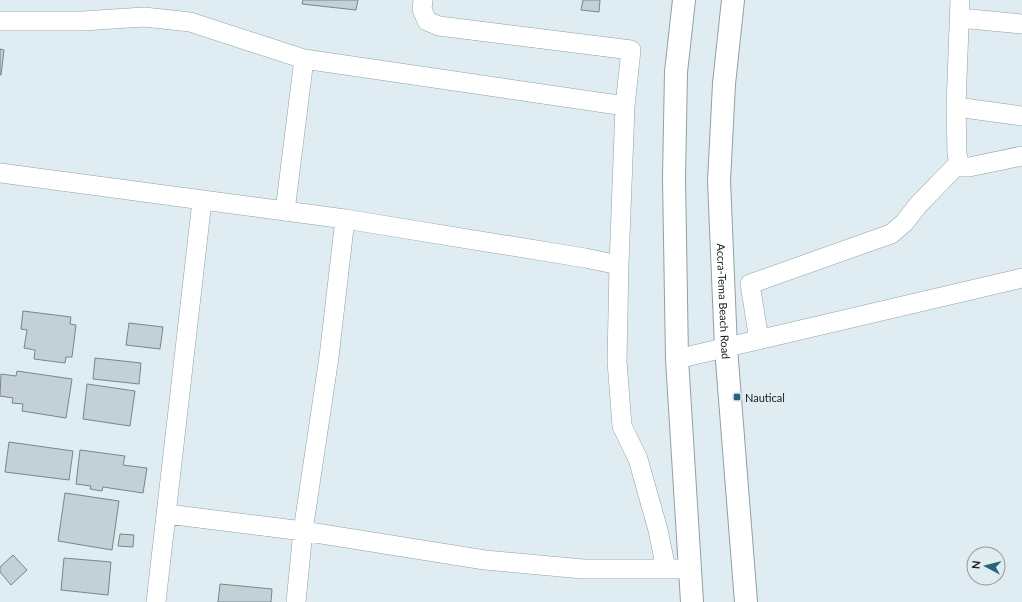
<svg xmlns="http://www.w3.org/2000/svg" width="1022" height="602" viewBox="0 0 1022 602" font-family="Lato,sans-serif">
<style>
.building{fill:#c3d1d6;stroke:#78858a}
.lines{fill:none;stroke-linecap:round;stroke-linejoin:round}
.minor-casing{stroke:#929fa5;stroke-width:20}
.major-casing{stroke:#929fa5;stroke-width:24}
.minor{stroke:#fff;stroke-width:19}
.major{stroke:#fff;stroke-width:22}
.poi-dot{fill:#27657b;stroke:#dfedf3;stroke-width:1.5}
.labels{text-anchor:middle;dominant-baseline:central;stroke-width:3;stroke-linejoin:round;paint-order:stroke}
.street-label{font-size:11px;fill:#161b1d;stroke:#dfedf3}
.poi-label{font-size:11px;fill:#161b1d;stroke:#dfedf3;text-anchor:start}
</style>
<rect width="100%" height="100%" fill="#dfedf3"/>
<path class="building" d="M303,0H358L356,10L302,4Z
M583,0H600L599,12L581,10Z
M0,49L4,50L1,75H0Z
M23,311L71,317L70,324L76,325L72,357H66L65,363L34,359L35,350L24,348L27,330L21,329Z
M129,323L163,327L160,349L126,345Z
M95,358L141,363L139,384L93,379Z
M17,371L72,379L66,418L22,411L23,404L12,403L13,398L0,396L1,374L16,376Z
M87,384L135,391L130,426L83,419Z
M9,442L73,451L69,480L5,472Z
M80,450L125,456L123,465L147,468L143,493L103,487L102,491L90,489L91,486L76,484Z
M65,493L119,501L112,550L58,541Z
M120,534L134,535L133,547L118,546Z
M13,555L27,570L11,585L0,572V567Z
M64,558L111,562L108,595L61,590Z
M220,584L272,589L271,602H218Z"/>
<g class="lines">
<g class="minor-casing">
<path id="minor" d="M423,0L422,9L427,21L439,26L631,50L625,106L619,265L617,361L622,426L638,459L658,530L666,569H690
M960,0L956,107L957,154L959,163L963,167H969L1022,156
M960,18L1022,24
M0,21H83L144,17L190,22L304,59L625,106
M956,107L1022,116
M0,173L345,219L585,258L619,265
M285,211L304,59
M759,340L750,284L891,234L904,223L919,204L959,163
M677,359L1022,278
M167,514L303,531L485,560L583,569H666
M156,602L202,201
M296,602L303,531L329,357L345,219"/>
</g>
<g class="major-casing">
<g id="major">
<path d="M684,0L676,72L674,178L677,359L692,602"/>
<path id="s1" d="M733,0L724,84L719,181L726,348L746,602"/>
</g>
</g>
<use href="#minor" class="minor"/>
<use href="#major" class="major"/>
</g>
<rect class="poi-dot" x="733" y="393" width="8" height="8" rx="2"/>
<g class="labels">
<g class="street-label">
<text stroke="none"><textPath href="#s1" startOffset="302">Accra-Tema Beach Road</textPath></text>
</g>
<g class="poi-label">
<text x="745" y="397">Nautical</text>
</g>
</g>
<g transform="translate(986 566) rotate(277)"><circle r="19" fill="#dfedf3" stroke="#8f999d"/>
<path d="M0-3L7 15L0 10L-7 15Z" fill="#27657b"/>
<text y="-6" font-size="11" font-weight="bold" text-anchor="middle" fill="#161b1d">N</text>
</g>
</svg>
